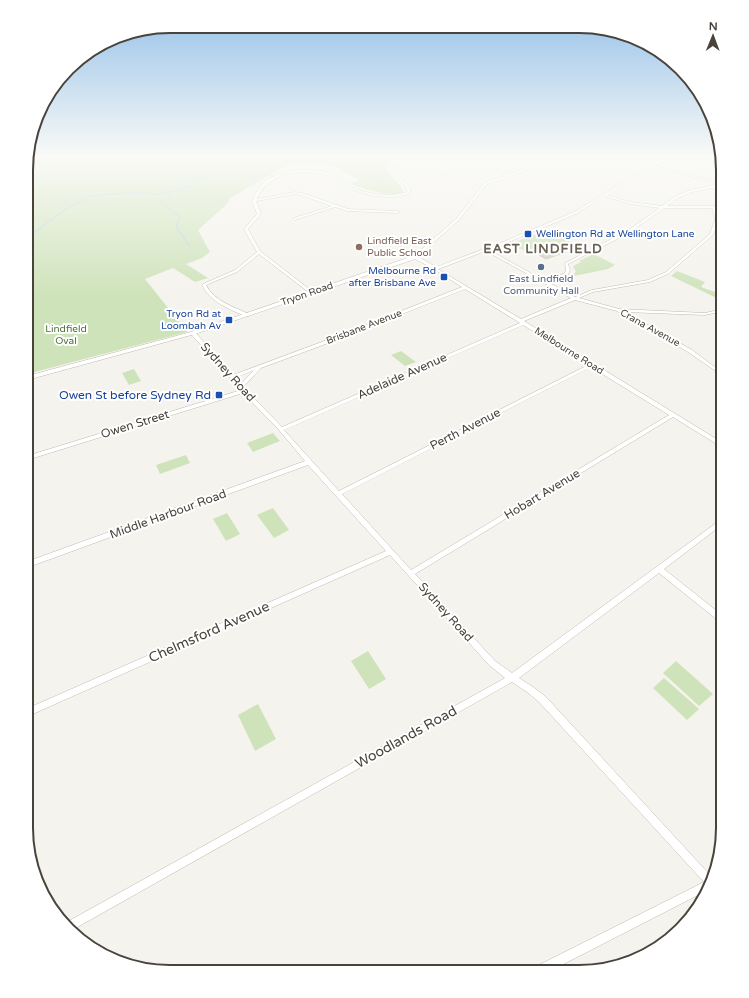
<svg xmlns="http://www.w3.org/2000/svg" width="749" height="998" viewBox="0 0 749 998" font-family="'Varela Round',sans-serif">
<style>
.green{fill:#cfe3bb}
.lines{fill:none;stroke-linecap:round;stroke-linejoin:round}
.stream{stroke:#b2cfe9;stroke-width:1}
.building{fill:#d5cfc4;stroke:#cfc7b8}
.minor-casing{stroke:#bfbbb0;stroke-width:1}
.tertiary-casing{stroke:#bfbbb0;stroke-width:1}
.minor{fill:#fff;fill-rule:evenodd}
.tertiary{fill:#fff;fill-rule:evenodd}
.transit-dot{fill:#1a4fb4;stroke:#fff;stroke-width:1.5}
.education-dot{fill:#8d6e63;stroke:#fff;stroke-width:1.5}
.service-dot{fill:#5c6f8a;stroke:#fff;stroke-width:1.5}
.labels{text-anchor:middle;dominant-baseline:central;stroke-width:4;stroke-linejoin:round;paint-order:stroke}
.far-transit-label{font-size:10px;fill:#164399;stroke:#fff;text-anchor:end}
.far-education-label{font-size:10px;fill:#785e54;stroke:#fff;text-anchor:start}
.far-service-label{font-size:10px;fill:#4e5e75;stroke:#fff}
.far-street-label{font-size:10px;fill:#48443b;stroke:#fff}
.far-park-label{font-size:10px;fill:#497434;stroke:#fff}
.street-label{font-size:12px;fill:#48443b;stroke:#fff}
.transit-label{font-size:12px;fill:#164399;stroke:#fff;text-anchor:end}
.far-district-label{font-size:13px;font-weight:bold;letter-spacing:1px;fill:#6a6253;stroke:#fff}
.near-street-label{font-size:14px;fill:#48443b;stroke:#fff}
.rim{fill:none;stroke:#48443b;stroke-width:2}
</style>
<rect width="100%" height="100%" fill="#f5f3ed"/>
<path class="green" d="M27,156C45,156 63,159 80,156H400L387,163V170L403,190L402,193C386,197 366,189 350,184L359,180L337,167L321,164H289L230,198L228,203L198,230L210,252L202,258L186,264L208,278L195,282L173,268L145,279L187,332L27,374V212L29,208L27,204Z
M546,230L586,249L575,254L561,247L534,255L510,244Z
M594,254L615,265L608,269L569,277L576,272L573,266L581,262L579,261Z
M677,271L705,282L701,287L723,295V301L671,276Z
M401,351L416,362L405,366L391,355Z
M134,369L141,381L129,385L122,373Z
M273,433L280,441L253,452L247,443Z
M186,455L190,463L160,474L156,465Z
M273,508L289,530L274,538L257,515Z
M227,513L240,534L226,541L213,519Z
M368,651L386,679L369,689L351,661Z
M676,661L713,694L699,706L663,673Z
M664,678L699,709L687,720L653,688Z
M258,704L276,739L255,751L238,715Z"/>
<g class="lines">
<path class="stream" d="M352,156L371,174L384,183
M169,199L172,192
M163,203L180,217L176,227L189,245
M27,238L63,211L89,196L134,192L158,194L178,190L190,186L201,177L240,159L256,156"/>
</g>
<path class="building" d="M559,248L566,252L546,259L539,255Z"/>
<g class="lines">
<g class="minor-casing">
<path id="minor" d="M418,156H421L395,169V172L411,188L409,194C390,200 364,196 347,187C339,182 331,176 322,174C298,168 267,174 257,199L295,192L302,193L348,209L398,211L400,212L398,213L348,211L335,207L295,220H294V218L332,206L300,195L295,194L256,201L261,214L248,229L260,251L313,292V294H311L259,254L237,272L206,285C214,301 234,307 249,314V316H245C229,309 210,302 202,285L203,284L235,270L257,252L244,229L257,214L252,201C255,195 258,188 263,183C279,170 306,167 325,172C334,175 341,182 349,186C366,194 389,198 407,192V188L392,173L393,169Z
M480,156H482L479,163L509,174L552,158L556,156H558L554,160L486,185L459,220L416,258H414V256L457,218L484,183L506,175L477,164L458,165L445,176L443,175L456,163L476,162Z
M608,156L651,165L659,160L679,157H720V159C699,159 672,155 654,166L723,183V186L692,192L678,198L667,206H723V208H716L719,219L713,235L668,274L650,282L593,292L579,298L619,309L705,313L723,309V311L705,315L625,312L692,350L723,373V376L688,352L617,311L575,300L524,321L723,443V448L673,417L415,574L495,661L512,673L723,518V524L664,569L723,616V623L720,622L659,573L519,678L533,687L545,696L710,875L704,892L548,972H532L533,968L704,882L539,702L527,692L512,682L74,929L67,922L505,678L489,665L390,555L26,717V709L386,551L308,465L26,568V562L305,461L279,430L243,393L27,460V456L241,390L191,334V332H195L233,375L343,334L462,287L435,270V268H436L521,319L571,298L484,250L574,212L649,167L608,157ZM652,167L721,184L690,190L676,196L662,206L630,202L607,195ZM604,196L630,204L660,208L627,231L565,263L566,270L565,273L545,281L489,250L576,214ZM664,208H712L715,219L710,234L666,272L648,280L592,290L575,297L548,282L568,275L570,270L568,264L629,233ZM465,289L520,323L282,427L243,387L261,368L347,336ZM523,325L588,365L339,491L284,430ZM591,367L669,415L411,570L342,494ZM254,370L241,384L235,378Z"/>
</g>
<g class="tertiary-casing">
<path id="tertiary" d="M484,249L488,250L436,270L415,259L195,334L27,380V376L191,332L413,256H417L436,267Z"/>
</g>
<use href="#minor" class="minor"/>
<use href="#tertiary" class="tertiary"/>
</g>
<linearGradient id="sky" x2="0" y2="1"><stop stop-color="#92bfe8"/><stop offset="0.53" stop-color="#fafaf7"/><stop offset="1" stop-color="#fafaf7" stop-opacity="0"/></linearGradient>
<rect width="749" height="295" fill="url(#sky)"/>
<g class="transit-dot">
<rect x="524" y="230" width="8" height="8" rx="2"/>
<rect x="440" y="273" width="8" height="8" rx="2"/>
<rect x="225" y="316" width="8" height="8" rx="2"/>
<rect x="215" y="391" width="8" height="8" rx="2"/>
</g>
<circle class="education-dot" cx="359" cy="247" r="4"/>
<circle class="service-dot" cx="541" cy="267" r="4"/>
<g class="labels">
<g class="far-transit-label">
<text x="536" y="234" text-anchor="start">Wellington Rd at Wellington Lane</text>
<text x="436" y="271">Melbourne Rd<tspan x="436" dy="12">after Brisbane Ave</tspan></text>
<text x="221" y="314">Tryon Rd at<tspan x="221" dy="12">Loombah Av</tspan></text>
</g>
<g class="far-education-label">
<text x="367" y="241">Lindfield East<tspan x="367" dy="12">Public School</tspan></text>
</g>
<g class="far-service-label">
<text x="541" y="279">East Lindfield<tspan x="541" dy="12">Community Hall</tspan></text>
</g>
<g class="far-street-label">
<text transform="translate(307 294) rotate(-19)">Tryon Road</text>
<text transform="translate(364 327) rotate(-21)">Brisbane Avenue</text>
<text transform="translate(650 328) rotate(29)">Crana Avenue</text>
<text transform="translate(569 351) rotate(32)">Melbourne Road</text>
</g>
<g class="far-park-label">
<text x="66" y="329">Lindfield<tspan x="66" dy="12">Oval</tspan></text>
</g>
<g class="street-label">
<text transform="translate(228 372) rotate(48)">Sydney Road</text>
<text transform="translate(402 376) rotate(-24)">Adelaide Avenue</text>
<text transform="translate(135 424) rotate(-17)">Owen Street</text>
<text transform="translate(465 429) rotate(-27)">Perth Avenue</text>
<text transform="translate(542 494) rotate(-31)">Hobart Avenue</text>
<text transform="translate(168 514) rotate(-20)">Middle Harbour Road</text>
<text transform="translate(446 612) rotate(48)">Sydney Road</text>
</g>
<g class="transit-label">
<text x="211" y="395">Owen St before Sydney Rd</text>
</g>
<g class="far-district-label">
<text x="543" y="249">EAST LINDFIELD</text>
</g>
<g class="near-street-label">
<text transform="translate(209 632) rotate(-24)">Chelmsford Avenue</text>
<text transform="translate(406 737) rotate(-29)">Woodlands Road</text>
</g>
</g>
<path d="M0 0H749V998H0ZM170 33H579A137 137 0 0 1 716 170V828A137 137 0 0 1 579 965H170A137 137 0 0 1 33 828V170A137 137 0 0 1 170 33Z" fill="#fff" fill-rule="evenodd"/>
<path class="rim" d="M170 33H579A137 137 0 0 1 716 170V828A137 137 0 0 1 579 965H170A137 137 0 0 1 33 828V170A137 137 0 0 1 170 33Z"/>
<g transform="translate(713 36) rotate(1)" stroke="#ffffff" stroke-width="3" paint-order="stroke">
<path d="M0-3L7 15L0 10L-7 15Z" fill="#48443b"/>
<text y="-6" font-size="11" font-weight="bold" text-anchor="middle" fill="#48443b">N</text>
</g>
</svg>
